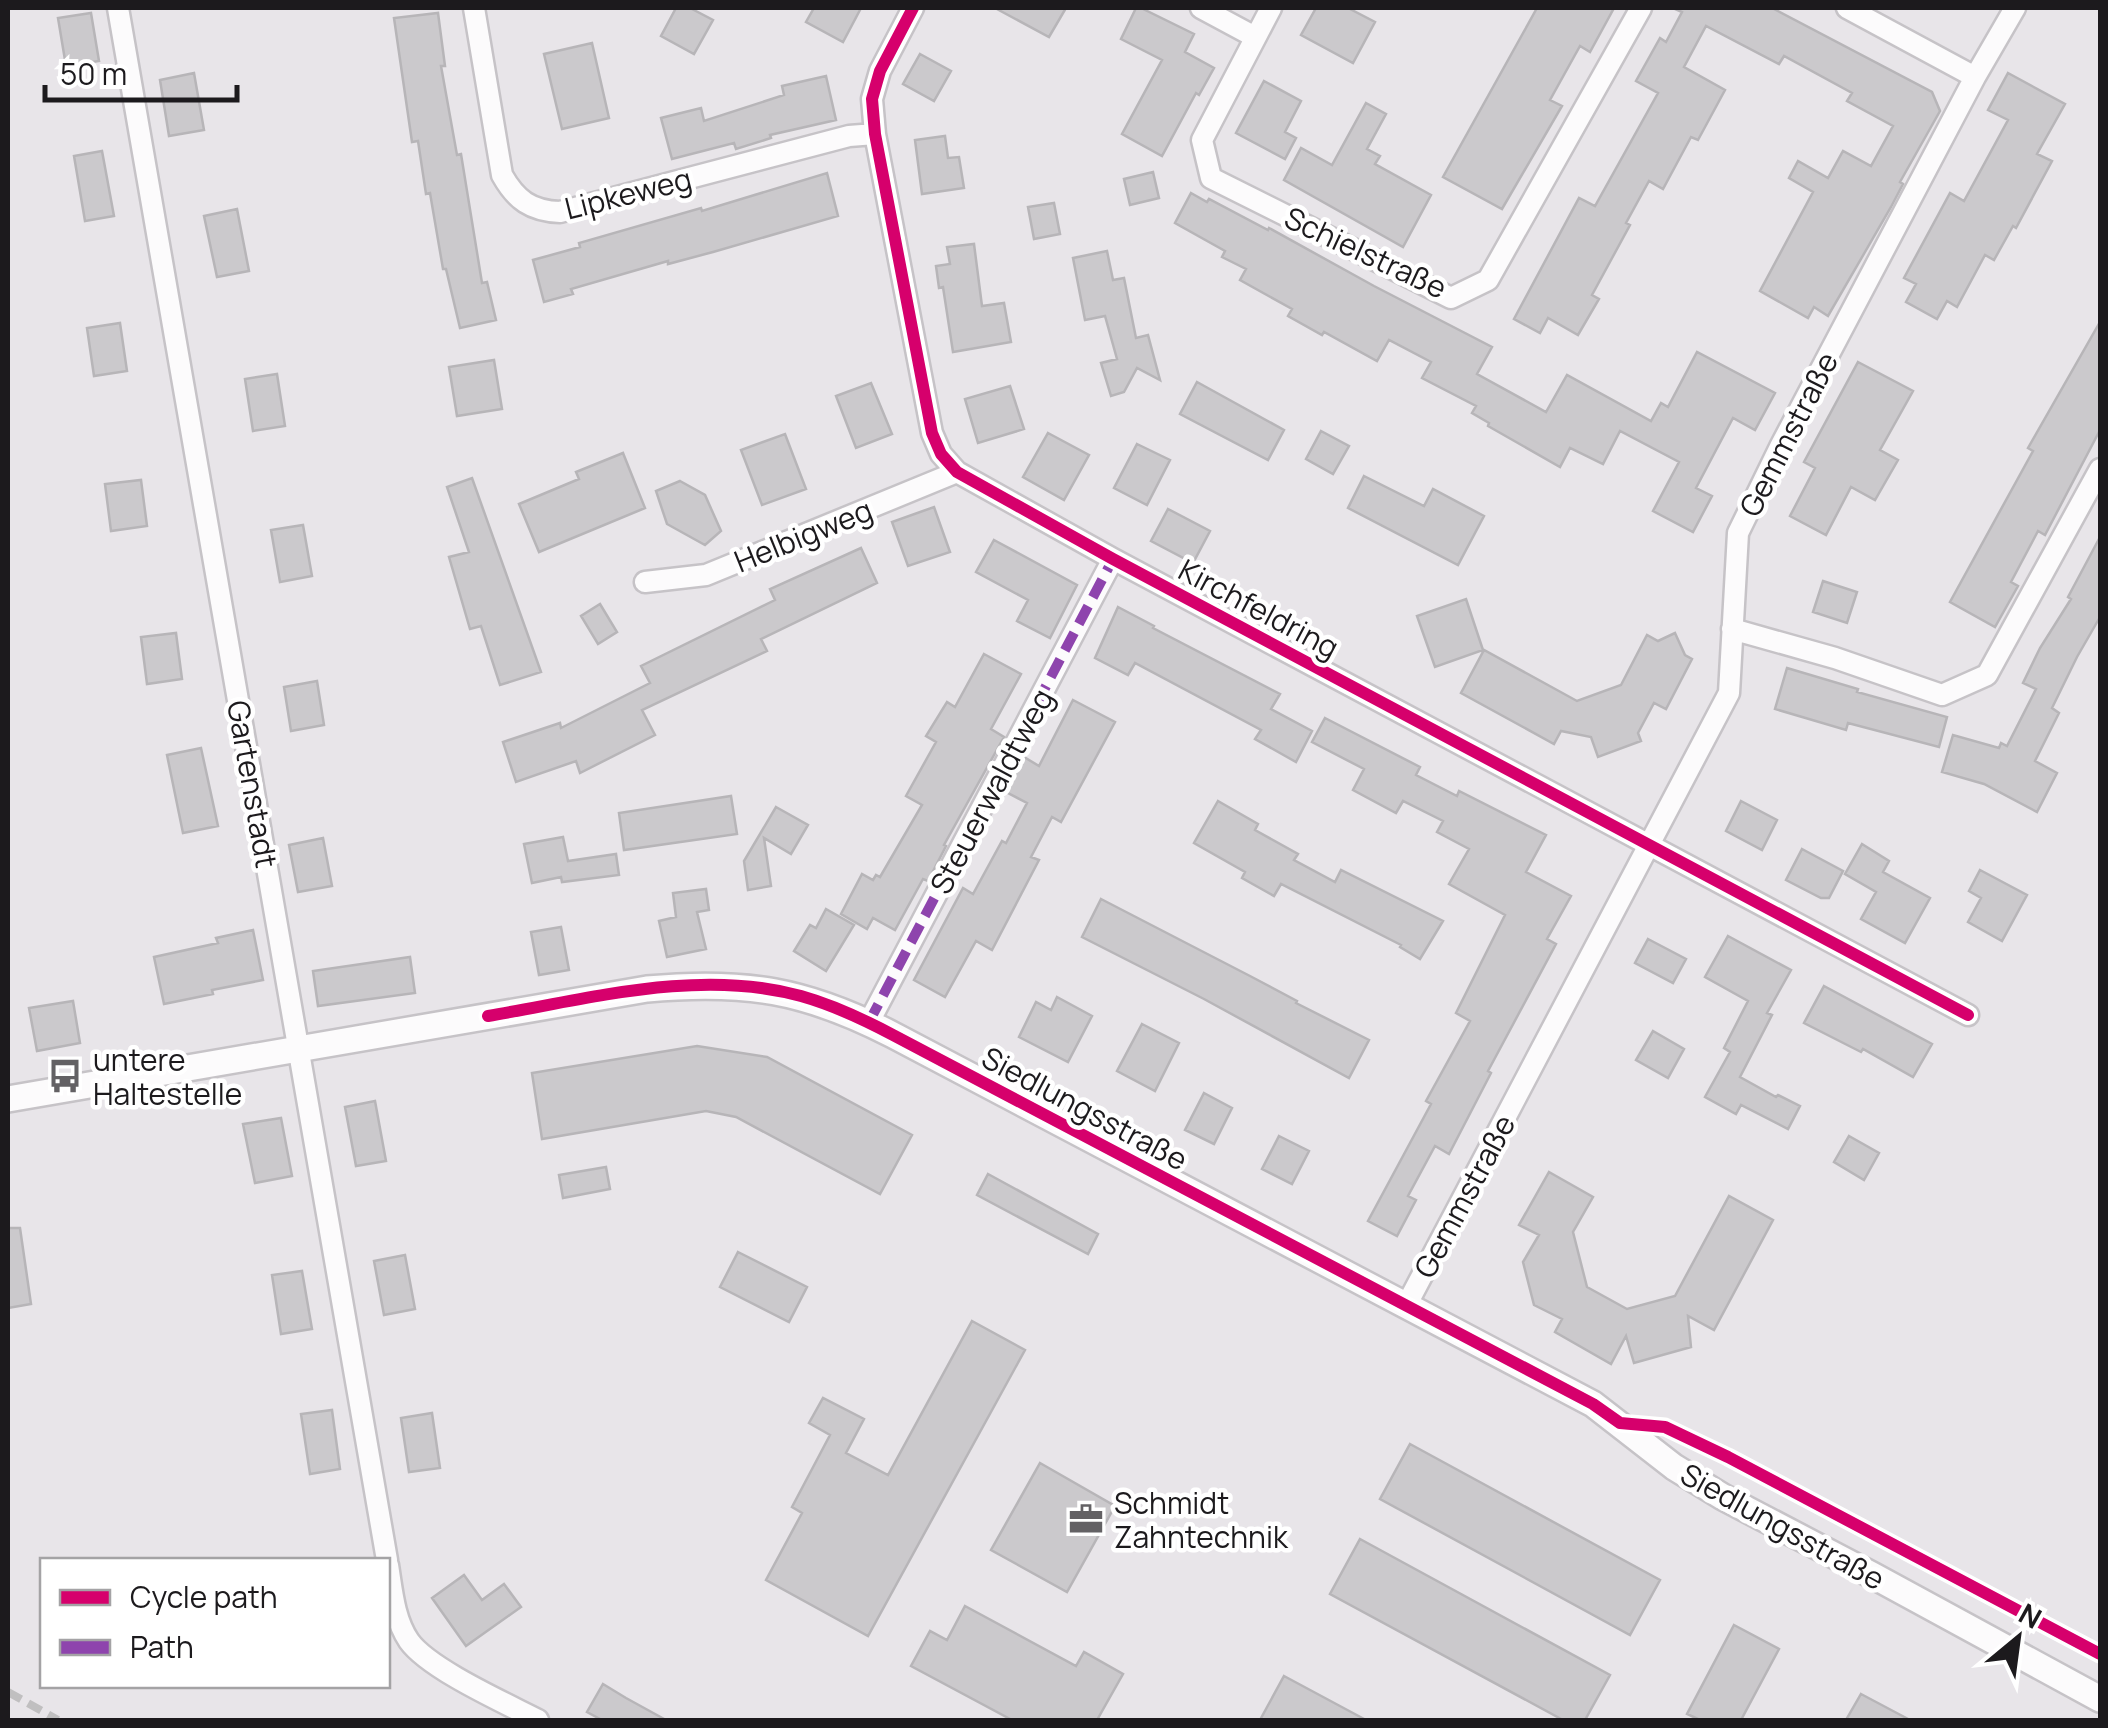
<svg xmlns="http://www.w3.org/2000/svg" width="2108" height="1728" viewBox="0 0 2108 1728" font-family="Manrope,sans-serif">
<style>
.building{fill:#cbc9cc;stroke:#b7b5b8;stroke-width:2.5}
.lines{fill:none;stroke-linecap:round;stroke-linejoin:round}
.minor-casing{stroke:#c6c3c7;stroke-width:25}
.tertiary-casing{stroke:#c6c3c7;stroke-width:30}
.minor{stroke:#fcfbfc;stroke-width:20}
.tertiary{stroke:#fcfbfc;stroke-width:25}
.rail{stroke:#c0bfc0;stroke-width:8;stroke-dasharray:15 8;stroke-linecap:butt}
.quiet{stroke:#8e44ad;stroke-width:10;stroke-dasharray:20 10;stroke-linecap:butt}
.cycleway-casing{stroke:#fff;stroke-width:19}
.cycleway{stroke:#d6006c;stroke-width:12}
.labels{text-anchor:middle;dominant-baseline:central;stroke-width:9;stroke-linejoin:round;paint-order:stroke}
.street-label{font-size:30px;fill:#1c1a1d;stroke:#fff}
.poi-label{font-size:30px;fill:#1c1a1d;stroke:#fff;text-anchor:start}
</style>
<rect width="100%" height="100%" fill="#e8e5e9"/>
<path class="building" d="M676,8H690L713,20L694,54L661,36Z
M814,8H861L843,42L806,22Z
M995,8H1066L1049,37Z
M1136,8H1141L1194,34L1185,52L1214,68L1199,95L1196,93L1162,156L1122,134L1162,60L1121,39Z
M1316,8H1348L1375,22L1353,63L1301,35Z
M1537,8H1614L1590,52L1580,46L1550,100L1562,106L1502,209L1443,177Z
M1673,8H1772L1932,92L1940,111L1900,182L1903,184L1891,207L1828,316L1814,307L1808,318L1760,291L1813,192L1789,178L1798,161L1828,178L1843,151L1871,166L1893,126L1847,101L1852,93L1784,56L1779,64L1706,26L1684,67L1725,90L1698,140L1691,137L1663,189L1649,181L1626,223L1630,225L1592,295L1599,299L1578,335L1548,318L1540,333L1514,319L1579,198L1595,206L1658,93L1636,81L1660,38L1666,42L1682,12Z
M91,13L99,61L66,66L58,18Z
M438,13L445,66H441L457,155L461,154L482,283L487,282L496,320L460,328L446,269H443L430,193L426,194L418,141L412,142L394,18Z
M592,43L609,118L562,129L544,54Z
M920,54L951,71L934,101L903,84Z
M194,73L204,130L169,136L160,80Z
M2008,73L2065,104L2037,154L2052,161L2016,228L2013,226L1994,260L1985,255L1957,307L1947,301L1937,319L1906,302L1916,284L1904,278L1950,193L1964,201L2008,120L1988,110Z
M826,76L836,120L770,135L771,138L736,149L734,143L672,159L661,118L701,108L704,121L784,95L782,86Z
M1264,81L1301,101L1285,132L1296,138L1285,159L1236,133Z
M1366,103L1386,114L1367,149L1380,156L1375,164L1431,195L1403,247L1284,180L1301,148L1332,165Z
M945,136L948,158L959,157L964,188L922,194L915,140Z
M102,151L114,216L85,221L74,156Z
M1153,172L1159,198L1130,205L1124,179Z
M827,173L838,216L713,252L668,264V261L571,289L573,294L544,302L533,260L580,247L579,243L701,208L702,211Z
M1191,193L1207,202L1209,199L1268,230L1269,228L1374,286L1492,347L1477,374L1546,412L1567,375L1651,421L1661,403L1668,407L1697,352L1775,393L1755,430L1733,418L1696,488L1712,496L1693,532L1653,511L1679,462L1620,431L1603,464L1570,448L1560,467L1488,426L1489,423L1472,413L1476,406L1422,378L1431,362L1389,340L1377,361L1324,332L1322,335L1288,316L1292,309L1240,280L1246,269L1222,257L1225,251L1175,223Z
M1054,203L1060,234L1034,239L1028,207Z
M237,209L249,271L217,277L204,216Z
M974,244L982,306L1004,303L1011,342L953,352L943,287L939,288L936,266L950,264L947,247Z
M1107,251L1113,280L1124,278L1136,338L1148,335L1160,380L1137,368L1124,392L1111,396L1101,363L1117,359L1105,316L1085,320L1073,258Z
M2100,322V430L2045,535L2038,531L2011,582L2018,586L1995,627L1950,602L2033,451L2028,448Z
M120,323L127,371L94,376L87,328Z
M494,360L502,409L457,416L449,367Z
M1858,362L1913,391L1880,450L1898,460L1875,500L1851,487L1826,535L1790,516L1815,468L1804,462Z
M277,374L285,426L253,431L245,379Z
M1197,382L1284,430L1268,460L1180,414Z
M871,383L892,434L856,448L836,396Z
M1010,386L1024,429L978,443L965,399Z
M1321,431L1349,446L1333,474L1306,459Z
M1048,433L1089,455L1064,500L1023,477Z
M785,434L806,489L762,505L741,450Z
M1137,444L1170,460L1147,505L1114,488Z
M623,453L645,508L539,552L519,504L579,479L576,472Z
M1364,476L1424,506L1433,489L1484,516L1458,565L1348,508Z
M472,478L541,672L500,685L481,626L470,629L449,557L469,552L447,487Z
M141,480L147,526L111,531L105,484Z
M680,481L705,495L721,531L705,545L667,524L656,491Z
M934,507L950,552L908,566L892,522Z
M1168,509L1210,531L1193,563L1151,541Z
M303,525L312,576L280,582L271,530Z
M2100,537V617L2077,657L2052,708L2059,713L2035,761L2057,773L2037,812L1984,784L1942,772L1953,735L1999,748L2001,743L2007,746L2036,689L2023,683L2040,648L2071,599L2068,597Z
M994,540L1077,585L1050,638L1017,621L1028,600L976,572Z
M861,548L877,583L761,639L767,651L642,710L655,735L580,773L576,761L516,782L503,742L560,723L561,728L650,683L641,666L775,600L770,589Z
M1823,581L1857,592L1847,623L1813,612Z
M1466,599L1483,650L1435,667L1417,616Z
M600,604L617,632L598,644L581,616Z
M1118,607L1154,626L1153,628L1280,694L1271,709L1312,731L1296,762L1255,739L1261,730L1135,663L1128,675L1095,658Z
M176,633L182,679L147,684L141,637Z
M1675,633L1685,655L1692,659L1666,709L1654,703L1638,733L1641,741L1598,757L1591,737L1561,731L1554,744L1461,693L1484,650L1577,701L1621,685L1647,635L1658,641Z
M984,654L1021,674L991,729L1004,737L944,845L946,846L928,881L923,879L895,930L873,918L867,929L841,914L862,874L873,880L876,875L880,877L922,805L906,796L936,742L926,736L947,702L955,707Z
M1787,668L1858,689L1857,692L1947,717L1939,747L1848,723L1846,730L1775,709Z
M317,681L324,725L291,731L284,687Z
M1073,700L1115,722L1061,822L1052,817L1031,857L1039,860L992,950L976,941L945,997L914,980L963,888L973,894L1002,841L1006,843L1027,803L1006,792L1024,757L1039,766Z
M1325,718L1420,767L1416,775L1457,796L1459,791L1546,835L1526,872L1571,896L1547,939L1556,944L1488,1071L1491,1073L1449,1154L1435,1146L1408,1196L1416,1200L1397,1236L1368,1221L1431,1104L1426,1101L1470,1021L1456,1013L1505,915L1449,884L1469,849L1437,832L1443,821L1403,801L1396,813L1353,790L1364,769L1312,742Z
M201,748L218,826L183,833L167,755Z
M731,796L737,834L624,850L619,813Z
M1218,801L1258,824L1255,830L1298,854L1294,860L1335,882L1341,870L1443,921L1420,959L1400,947L1401,945L1281,884L1274,896L1242,878L1245,872L1194,843Z
M1741,801L1777,820L1762,850L1726,831Z
M776,807L808,825L791,854L764,838L771,886L748,890L744,861Z
M563,837L568,861L616,854L619,875L562,882L561,877L532,883L524,844Z
M323,838L332,886L298,892L289,845Z
M1862,844L1889,861L1883,872L1930,898L1905,943L1861,919L1876,892L1845,874Z
M1802,849L1843,871L1829,898H1821L1786,880Z
M1980,870L2027,895L2002,941L1968,922L1981,898L1969,891Z
M706,889L709,910L697,912L706,949L667,957L659,921L676,917L673,893Z
M1101,899L1250,976L1297,1001L1296,1003L1369,1040L1349,1078L1204,999L1082,937Z
M826,909L854,925L826,971L794,951L810,925L816,928Z
M561,927L569,970L539,975L531,932Z
M253,930L263,980L212,990L213,994L164,1004L154,957L218,943L216,938Z
M1728,936L1791,970L1767,1013L1772,1015L1740,1077L1776,1097L1778,1095L1800,1106L1788,1129L1741,1105L1736,1114L1705,1097L1730,1052L1724,1048L1748,1001L1705,977Z
M1648,939L1686,959L1673,983L1635,963Z
M410,957L415,993L318,1006L313,971Z
M1824,986L1932,1044L1913,1077L1863,1049L1861,1052L1804,1023Z
M1057,997L1092,1016L1068,1062L1019,1037L1036,1002L1051,1010Z
M73,1001L80,1043L37,1051L29,1008Z
M1142,1024L1179,1043L1155,1091L1117,1071Z
M1653,1031L1684,1049L1668,1078L1636,1060Z
M697,1046L767,1057L912,1135L880,1194L736,1117L706,1111L542,1139L532,1073Z
M1204,1093L1232,1108L1214,1144L1185,1130Z
M375,1101L386,1161L356,1166L345,1107Z
M281,1118L292,1176L255,1183L243,1124Z
M1279,1136L1309,1151L1292,1184L1262,1169Z
M1849,1136L1879,1153L1864,1180L1834,1162Z
M606,1167L610,1189L563,1198L559,1175Z
M1549,1172L1593,1197L1573,1232L1587,1287L1627,1309L1675,1296L1729,1196L1773,1220L1714,1330L1688,1316L1691,1347L1634,1363L1626,1336L1611,1364L1555,1332L1562,1319L1534,1305L1523,1262L1539,1235L1519,1225Z
M988,1174L1098,1234L1088,1254L977,1195Z
M8,1228H20L31,1304L8,1308Z
M738,1252L807,1287L789,1322L720,1287Z
M405,1255L415,1309L384,1315L374,1261Z
M302,1271L312,1329L281,1334L272,1275Z
M972,1321L1025,1350L868,1636L766,1580L802,1513L792,1507L830,1435L809,1423L823,1398L864,1419L846,1453L888,1475Z
M332,1410L340,1469L310,1474L301,1414Z
M432,1413L440,1468L409,1472L401,1418Z
M1410,1444L1660,1580L1630,1635L1380,1499Z
M1040,1463L1115,1506L1067,1592L991,1550Z
M1360,1539L1610,1675L1585,1720H1563L1330,1594Z
M464,1575L482,1600L504,1584L521,1607L466,1646L432,1598Z
M965,1606L1076,1666L1084,1652L1123,1674L1097,1720H1012L911,1666L930,1631L947,1640Z
M1734,1625L1779,1649L1741,1720H1700L1687,1714Z
M1284,1676L1366,1720H1260Z
M603,1684L626,1698L666,1720H602L587,1712Z
M1861,1694L1910,1720H1846Z"/>
<g class="lines">
<g class="minor-casing">
<path id="minor" d="M118,8L387,1560
M474,8L502,175C516,200 531,211 560,212L849,136L875,134
M913,8L880,71L872,99L875,134L932,433L941,454L957,472L1113,559L1968,1015
M1201,8L1255,37
M1271,8L1202,140L1211,178L1451,298L1488,280L1641,8
M1847,8L1975,77
M645,582L706,575L957,472
M1732,629L1835,658L1942,695L1987,675L2100,469
M869,1022L1113,559
M1406,1306L1729,693L1738,533L1781,445L1975,77L2015,8
M388,1565C392,1590 394,1619 409,1641C429,1669 505,1703 538,1720"/>
</g>
<g class="tertiary-casing">
<path id="tertiary" d="M8,1099L647,989C745,980 806,990 893,1035L1593,1404L1674,1467L1723,1497L1872,1575L2100,1699"/>
</g>
<use href="#minor" class="minor"/>
<use href="#tertiary" class="tertiary"/>
<path class="rail" d="M8,1692L58,1720"/>
<path class="quiet" d="M869,1022L1113,559"/>
<g class="cycleway-casing">
<path id="cycleway" d="M913,8L880,71L872,99L875,134L932,433L941,454L957,472L1113,559L1968,1015
M488,1016C589,999 699,968 801,996C833,1005 863,1019 893,1035L1593,1404L1620,1423L1665,1427L1728,1457L2100,1654"/>
</g>
<use href="#cycleway" class="cycleway"/>
</g>
<defs>
<g id="bus-bare" transform="scale(2.7)"><path d="M-5-6H5V4H4V6H2V4H-2V6H-4V4H-5ZM-3.5-4V0h7V-4ZM-3.5 1.2v1.5H-2V1.2ZM2 1.2v1.5H3.5V1.2Z" fill="#636164" stroke="#fff" stroke-width="2.5" paint-order="stroke"/></g>
<g id="office-bare" transform="scale(2.7)"><path d="M-6-3h4V-5.5h4V-3h4V5H-6ZM-1-4.5V-3h2v-1.5ZM-6 0V1H6V0Z" fill="#636164" stroke="#fff" stroke-width="2.5" paint-order="stroke"/></g>
</defs>
<g fill-rule="evenodd">
<use href="#bus-bare" x="65" y="1076"/>
<use href="#office-bare" x="1086" y="1519"/>
</g>
<g class="labels">
<g class="street-label">
<text transform="translate(628 193) rotate(-14)">Lipkeweg</text>
<text transform="translate(1366 252) rotate(25)">Schielstraße</text>
<text transform="translate(1788 434) rotate(-63)">Gemmstraße</text>
<text transform="translate(803 535) rotate(-22)">Helbigweg</text>
<text transform="translate(1259 608) rotate(28)">Kirchfeldring</text>
<text transform="translate(253 784) rotate(80)">Gartenstadt</text>
<text transform="translate(991 791) rotate(-62)">Steuerwaldtweg</text>
<text transform="translate(1085 1108) rotate(28)">Siedlungsstraße</text>
<text transform="translate(1464 1196) rotate(-62)">Gemmstraße</text>
<text transform="translate(1783 1526) rotate(29)">Siedlungsstraße</text>
</g>
<g class="poi-label">
<text x="93" y="1059">untere<tspan x="93" dy="34">Haltestelle</tspan></text>
<text x="1114" y="1502">Schmidt<tspan x="1114" dy="34">Zahntechnik</tspan></text>
</g>
</g>
<rect width="2108" height="1728" fill="none" stroke="#1c1a1d" stroke-width="20"/>
<rect x="40" y="1558" width="350" height="130" fill="#ffffff" stroke="#a4a3a5" stroke-width="2.5"/>
<rect x="60" y="1590" width="50" height="15" fill="#d6006c" stroke="#a4a3a5" stroke-width="2.5"/>
<text x="130" y="1608" font-size="30" fill="#1c1a1d">Cycle path</text>
<rect x="60" y="1640" width="50" height="15" fill="#8e44ad" stroke="#a4a3a5" stroke-width="2.5"/>
<text x="130" y="1658" font-size="30" fill="#1c1a1d">Path</text>
<g transform="translate(2018 1638) rotate(29)" stroke="#ffffff" stroke-width="8" paint-order="stroke">
<path d="M0-8L18 38L0 25L-18 38Z" fill="#1c1a1d"/>
<text y="-15" font-size="28" font-weight="bold" text-anchor="middle" fill="#1c1a1d">N</text>
</g>
<path d="M45 85v15h192v-15" fill="none" stroke="#1c1a1d" stroke-width="5"/>
<text x="60" y="85" font-size="30" fill="#1c1a1d" stroke="#ffffff" stroke-width="8" paint-order="stroke">50 m</text>
</svg>
